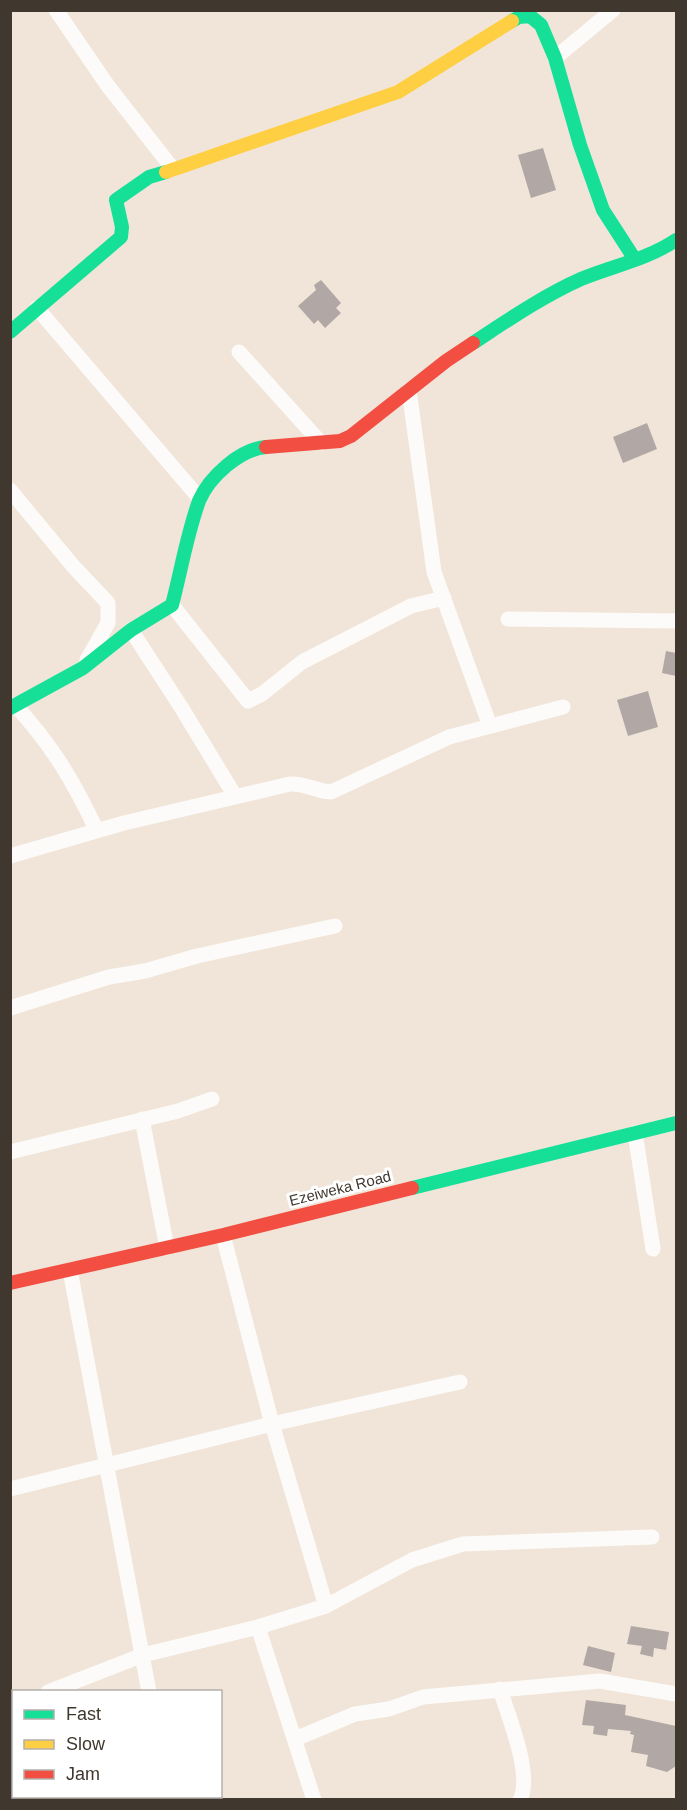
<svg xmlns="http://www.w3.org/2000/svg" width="687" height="1810" viewBox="0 0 687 1810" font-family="Helvetica,sans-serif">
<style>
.building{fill:#b1a8a6}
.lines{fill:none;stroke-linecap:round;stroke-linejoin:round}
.street{stroke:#fdfbf9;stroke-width:15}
.fast{stroke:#16e098;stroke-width:14}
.slow{stroke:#ffcf43;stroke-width:14}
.jam{stroke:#f24e42;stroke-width:14}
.labels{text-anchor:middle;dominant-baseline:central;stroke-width:6;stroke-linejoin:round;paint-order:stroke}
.street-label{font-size:15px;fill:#40382f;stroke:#fff}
</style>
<rect width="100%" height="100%" fill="#f0e5d8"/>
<path class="building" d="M543,148L556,190L531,198L518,155Z
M321,280L341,303L336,308L341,313L325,328L318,320L314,324L298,306L316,290L314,285Z
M647,423L657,449L623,463L613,437Z
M666,651L676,653V676L662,673Z
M648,691L658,727L628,736L617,700Z
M631,1626L669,1632L666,1650L654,1648L653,1657L640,1654L642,1646L627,1644Z
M588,1646L615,1653L611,1672L583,1665Z
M586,1700L626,1705L625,1715L676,1726V1766L667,1772L646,1766L648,1755L631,1752L634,1735L630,1734L631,1731L608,1729L607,1736L593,1734L594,1726L582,1725Z"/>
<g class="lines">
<path class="street" d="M56,10L108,86L173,169
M555,58L613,10
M37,308L200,499
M239,352L321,443
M409,390L434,572L490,726
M10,490L73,566L108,603V623L87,660
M172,605L248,701L262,694L302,662L411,606L444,598
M508,619L676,621
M131,630L181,707L235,796
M15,705C52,745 74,782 97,831
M10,856L124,823L290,784C305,783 315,791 331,792L449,737L563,707
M10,1008L109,977L145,971L197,956L335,926
M142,1119L167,1248
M635,1133L653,1249
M10,1152L178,1111L212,1099
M223,1235L272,1424L326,1606
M70,1270L149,1692
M10,1489L272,1424L460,1382
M258,1627L314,1800
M500,1689C508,1716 533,1774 520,1800
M48,1692L143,1655L258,1627L326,1606L412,1560L463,1544L652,1537
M295,1739L355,1714L389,1709L423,1697L600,1681L676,1694
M51,1796V1800
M166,1796V1800"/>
<path class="fast" d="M512,21L519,17L530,16L541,25L555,58L580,145L603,210L634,258
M10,332L121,237L122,227L116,200L149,177L166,172
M473,343C508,320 543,296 581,279C613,266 648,259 676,240
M10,708L83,668L131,630L172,605C181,571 187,534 199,501C209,477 240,449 266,447
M412,1188L676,1123"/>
<path class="slow" d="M166,172L398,92L512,21"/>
<path class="jam" d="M266,447L340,441L351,436L446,361L473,343
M10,1283L223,1235L412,1188"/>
</g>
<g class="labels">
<g class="street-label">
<text transform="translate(340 1188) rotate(-14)">Ezeiweka Road</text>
</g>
</g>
<rect width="687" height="1810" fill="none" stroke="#40382f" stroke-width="24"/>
<rect x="12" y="1690" width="210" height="108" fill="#ffffff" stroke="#b3afac" stroke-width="1.5"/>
<rect x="24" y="1710" width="30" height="9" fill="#16e098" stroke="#b3afac" stroke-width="1.5"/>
<text x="66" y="1720" font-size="18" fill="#40382f">Fast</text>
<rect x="24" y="1740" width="30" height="9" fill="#ffcf43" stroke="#b3afac" stroke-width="1.5"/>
<text x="66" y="1750" font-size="18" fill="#40382f">Slow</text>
<rect x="24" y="1770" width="30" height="9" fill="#f24e42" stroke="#b3afac" stroke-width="1.5"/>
<text x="66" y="1780" font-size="18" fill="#40382f">Jam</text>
</svg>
